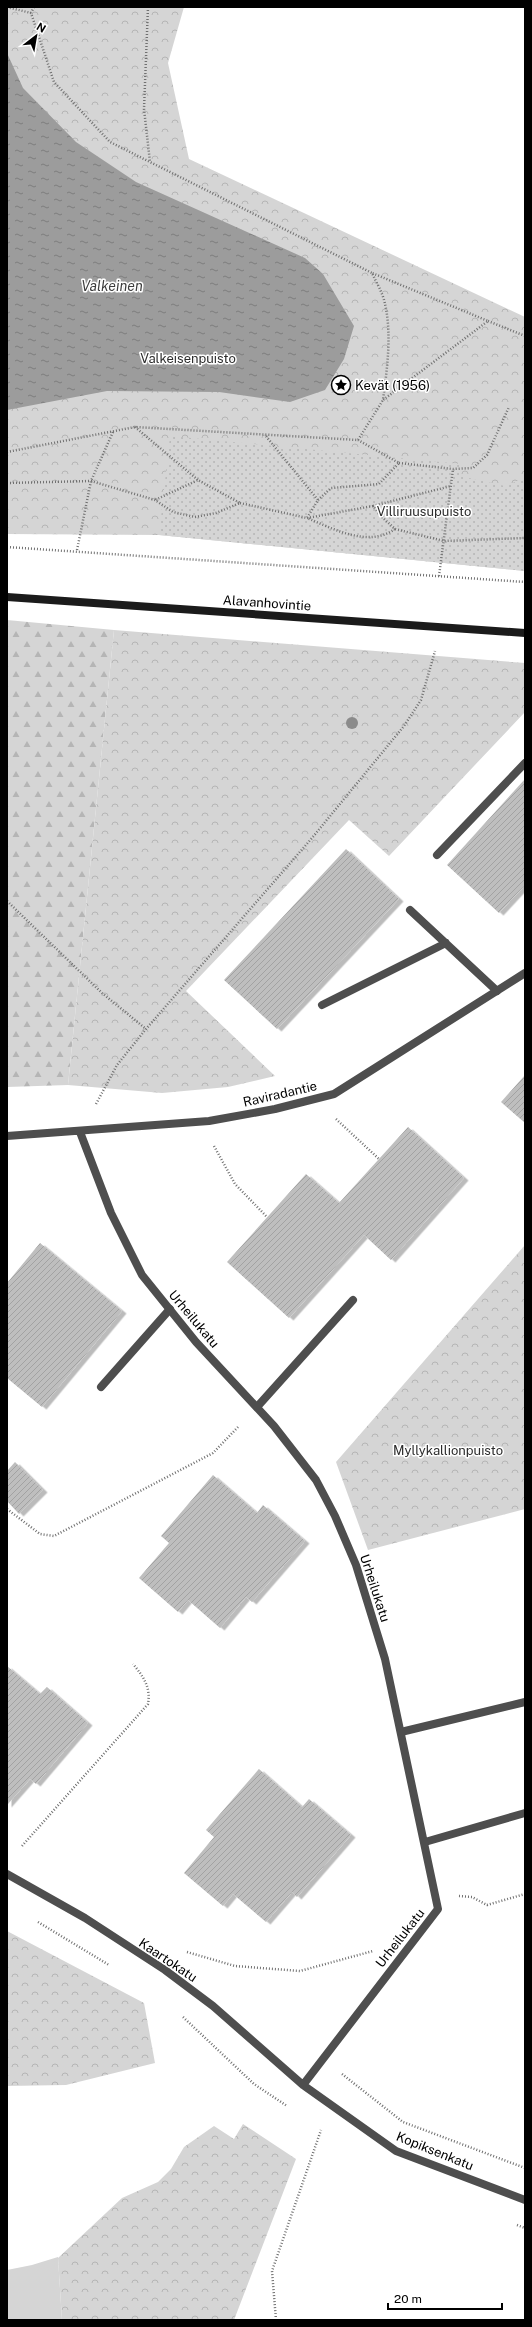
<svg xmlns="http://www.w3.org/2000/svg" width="532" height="2327" viewBox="0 0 532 2327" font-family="'Public Sans',sans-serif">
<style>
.forest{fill:url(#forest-firs)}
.park{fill:url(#park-crowns)}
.garden{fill:url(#garden-dots)}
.pitch{fill:#d5d5d5}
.water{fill:url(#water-ripples)}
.building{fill:url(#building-hatch);filter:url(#shadow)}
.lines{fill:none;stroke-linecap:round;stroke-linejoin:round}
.path{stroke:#707070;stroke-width:2.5;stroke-dasharray:1 2;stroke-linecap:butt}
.service{stroke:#4e4e4e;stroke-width:8}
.minor{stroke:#4e4e4e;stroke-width:8}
.secondary{stroke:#1b1b1b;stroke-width:8}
.tree{fill:#8b8b8b}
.labels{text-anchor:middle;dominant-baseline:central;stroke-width:3;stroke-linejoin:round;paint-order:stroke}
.park-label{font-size:13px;fill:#2c2c2c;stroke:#fff}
.poi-label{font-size:13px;fill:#000;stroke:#fff;text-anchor:start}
.street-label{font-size:13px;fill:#000;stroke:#fff}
.water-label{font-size:14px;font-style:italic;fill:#3d3d3d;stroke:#fff}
</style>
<defs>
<pattern id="forest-firs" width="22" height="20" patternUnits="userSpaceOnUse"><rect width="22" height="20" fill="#d5d5d5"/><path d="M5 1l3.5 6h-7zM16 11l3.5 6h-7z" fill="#b5b5b5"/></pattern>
<pattern id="park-crowns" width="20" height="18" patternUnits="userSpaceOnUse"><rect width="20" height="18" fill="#d5d5d5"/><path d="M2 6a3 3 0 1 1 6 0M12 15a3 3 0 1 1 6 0" fill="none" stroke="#b5b5b5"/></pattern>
<pattern id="garden-dots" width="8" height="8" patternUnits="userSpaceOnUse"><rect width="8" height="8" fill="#d5d5d5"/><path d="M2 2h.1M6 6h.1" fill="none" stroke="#b5b5b5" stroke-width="1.8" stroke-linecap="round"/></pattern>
<pattern id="water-ripples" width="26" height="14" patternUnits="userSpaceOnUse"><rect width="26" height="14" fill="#9c9c9c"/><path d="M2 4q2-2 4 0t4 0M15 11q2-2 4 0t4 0" fill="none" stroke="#7d7d7d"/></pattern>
<pattern id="building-hatch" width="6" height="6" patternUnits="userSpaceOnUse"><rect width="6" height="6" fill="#bebebe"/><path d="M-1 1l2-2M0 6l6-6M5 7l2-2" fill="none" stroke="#a2a2a2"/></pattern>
<filter id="shadow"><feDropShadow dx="4.5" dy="2.5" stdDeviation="0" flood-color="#0004"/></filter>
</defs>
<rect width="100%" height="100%" fill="#fff"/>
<path class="forest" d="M7,620L114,630L68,1085L7,1087Z"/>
<path class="park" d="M7,7H184L168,63L189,159L525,317V571L159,535L7,534Z
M114,630L525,663V712L389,856L349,820L186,991L275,1076L228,1087L162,1093L68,1085Z
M525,1245V1509L368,1550L336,1462Z
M7,1931L144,2003L155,2063L66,2085L7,2086Z
M243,2124L296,2159L234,2320H62L58,2258L122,2198L158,2182L171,2169L184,2147L214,2126L234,2139Z"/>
<path class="garden" d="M170,436L461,464L460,476L505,486L525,478V571L159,535Z"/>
<path class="pitch" d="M58,2257L62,2320H7V2270L32,2265Z"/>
<path class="water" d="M7,53L23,88L76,142L136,182L305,258L323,274L354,326L344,359L325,390L290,402L219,392L107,391L7,410Z"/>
<path class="building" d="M525,779V885L499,913L447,865Z
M346,849L399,899L277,1029L224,980Z
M525,1075V1123L501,1102Z
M408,1127L464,1178L391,1260L364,1235L289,1318L227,1262L306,1174L339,1203Z
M40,1243L122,1311L42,1407L7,1378V1283Z
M15,1462L43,1490L19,1514L7,1501V1471Z
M213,1475L257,1513L263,1505L305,1541L252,1602L246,1597L220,1628L188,1600L178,1612L139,1578L169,1543L161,1536Z
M7,1666L40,1694L47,1687L88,1723L36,1784L30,1779L7,1805Z
M259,1769L302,1807L309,1799L351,1835L297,1897L292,1892L266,1922L233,1894L223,1906L184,1873L214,1837L206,1830Z"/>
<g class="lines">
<path class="path" d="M7,7L31,13
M34,7L31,13L54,82L110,142L372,273C376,282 383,293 385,304C392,335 387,369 383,400L488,321L372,273
M148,7L144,109L150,162
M488,321L525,336
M135,427L198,480
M7,452L135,427L358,440L383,400
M399,463L453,469L473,468L487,455L509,407
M7,483L91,481L155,500L173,512L195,517L216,513L240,503L198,480L155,500
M318,500L331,488L379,484L399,463L358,440
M240,503L307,518L318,500L265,435
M373,506L451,486
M395,529C368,548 334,529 307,518L373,506L383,518L395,529L444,541L525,538
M7,547L525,582
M77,550L91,481L113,432
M439,576L453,469
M7,901L102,993L146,1029
M96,1104L117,1065L146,1029L312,838L404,726L421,700L435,651
M336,1119L379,1159
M214,1146L235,1184L267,1217
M7,1509L40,1534L54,1536L213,1453L239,1426
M22,1846L148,1704C151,1687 143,1676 133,1664
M459,1896L472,1897L487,1905L525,1894
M38,1922L109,1965
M187,1952L235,1966L300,1971L373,1951
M183,2017L254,2084L287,2106
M342,2074L403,2122L525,2168
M517,2225L525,2228
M276,2320L272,2271L321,2130"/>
<path class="service" d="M437,855L525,763
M410,910L497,991
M322,1005L446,943
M101,1387L170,1309
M257,1407L353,1300
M401,1732L525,1702
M425,1842L525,1813"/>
<path class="minor" d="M80,1132L111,1213L142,1275L196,1342L274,1426L316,1480L335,1516L356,1565L385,1659L438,1909L303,2085
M7,1136L209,1121L275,1109L334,1094L525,973
M7,1874L85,1918L165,1970L213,2006L303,2085L396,2151L525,2200"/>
<path class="secondary" d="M7,597L525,633"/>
</g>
<circle class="tree" cx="352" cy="723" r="6"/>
<defs>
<g id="sight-ring" transform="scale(1)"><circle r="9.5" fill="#fff" stroke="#000" stroke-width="1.5"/><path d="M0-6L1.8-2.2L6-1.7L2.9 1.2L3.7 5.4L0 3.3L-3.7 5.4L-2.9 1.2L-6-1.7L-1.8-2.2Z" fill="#000"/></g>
</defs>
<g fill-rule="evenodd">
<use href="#sight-ring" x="341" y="385"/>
</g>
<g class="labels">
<g class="park-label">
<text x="188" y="358">Valkeisenpuisto</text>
<text x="424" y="511">Villiruusupuisto</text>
<text x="448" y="1450">Myllykallionpuisto</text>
</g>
<g class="poi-label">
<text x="355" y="385">Kevät (1956)</text>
</g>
<g class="street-label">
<text transform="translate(267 603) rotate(4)">Alavanhovintie</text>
<text transform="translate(280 1094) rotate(-13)">Raviradantie</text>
<text transform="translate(194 1319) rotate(50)">Urheilukatu</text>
<text transform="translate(375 1588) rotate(72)">Urheilukatu</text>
<text transform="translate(400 1938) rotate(-52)">Urheilukatu</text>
<text transform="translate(168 1960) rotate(34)">Kaartokatu</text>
<text transform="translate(435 2151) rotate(22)">Kopiksenkatu</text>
</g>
<g class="water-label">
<text x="112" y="286">Valkeinen</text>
</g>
</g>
<rect width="532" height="2327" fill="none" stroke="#000000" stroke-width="16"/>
<g transform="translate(36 36) rotate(31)" stroke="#ffffff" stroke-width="3" paint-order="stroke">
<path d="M0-3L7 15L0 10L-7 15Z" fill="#000000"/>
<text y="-6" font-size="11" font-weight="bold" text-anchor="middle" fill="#000000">N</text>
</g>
<path d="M388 2303v6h114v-6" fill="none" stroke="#000000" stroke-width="2"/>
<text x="394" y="2303" font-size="12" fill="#000000" stroke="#ffffff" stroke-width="3" paint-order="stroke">20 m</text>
</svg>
